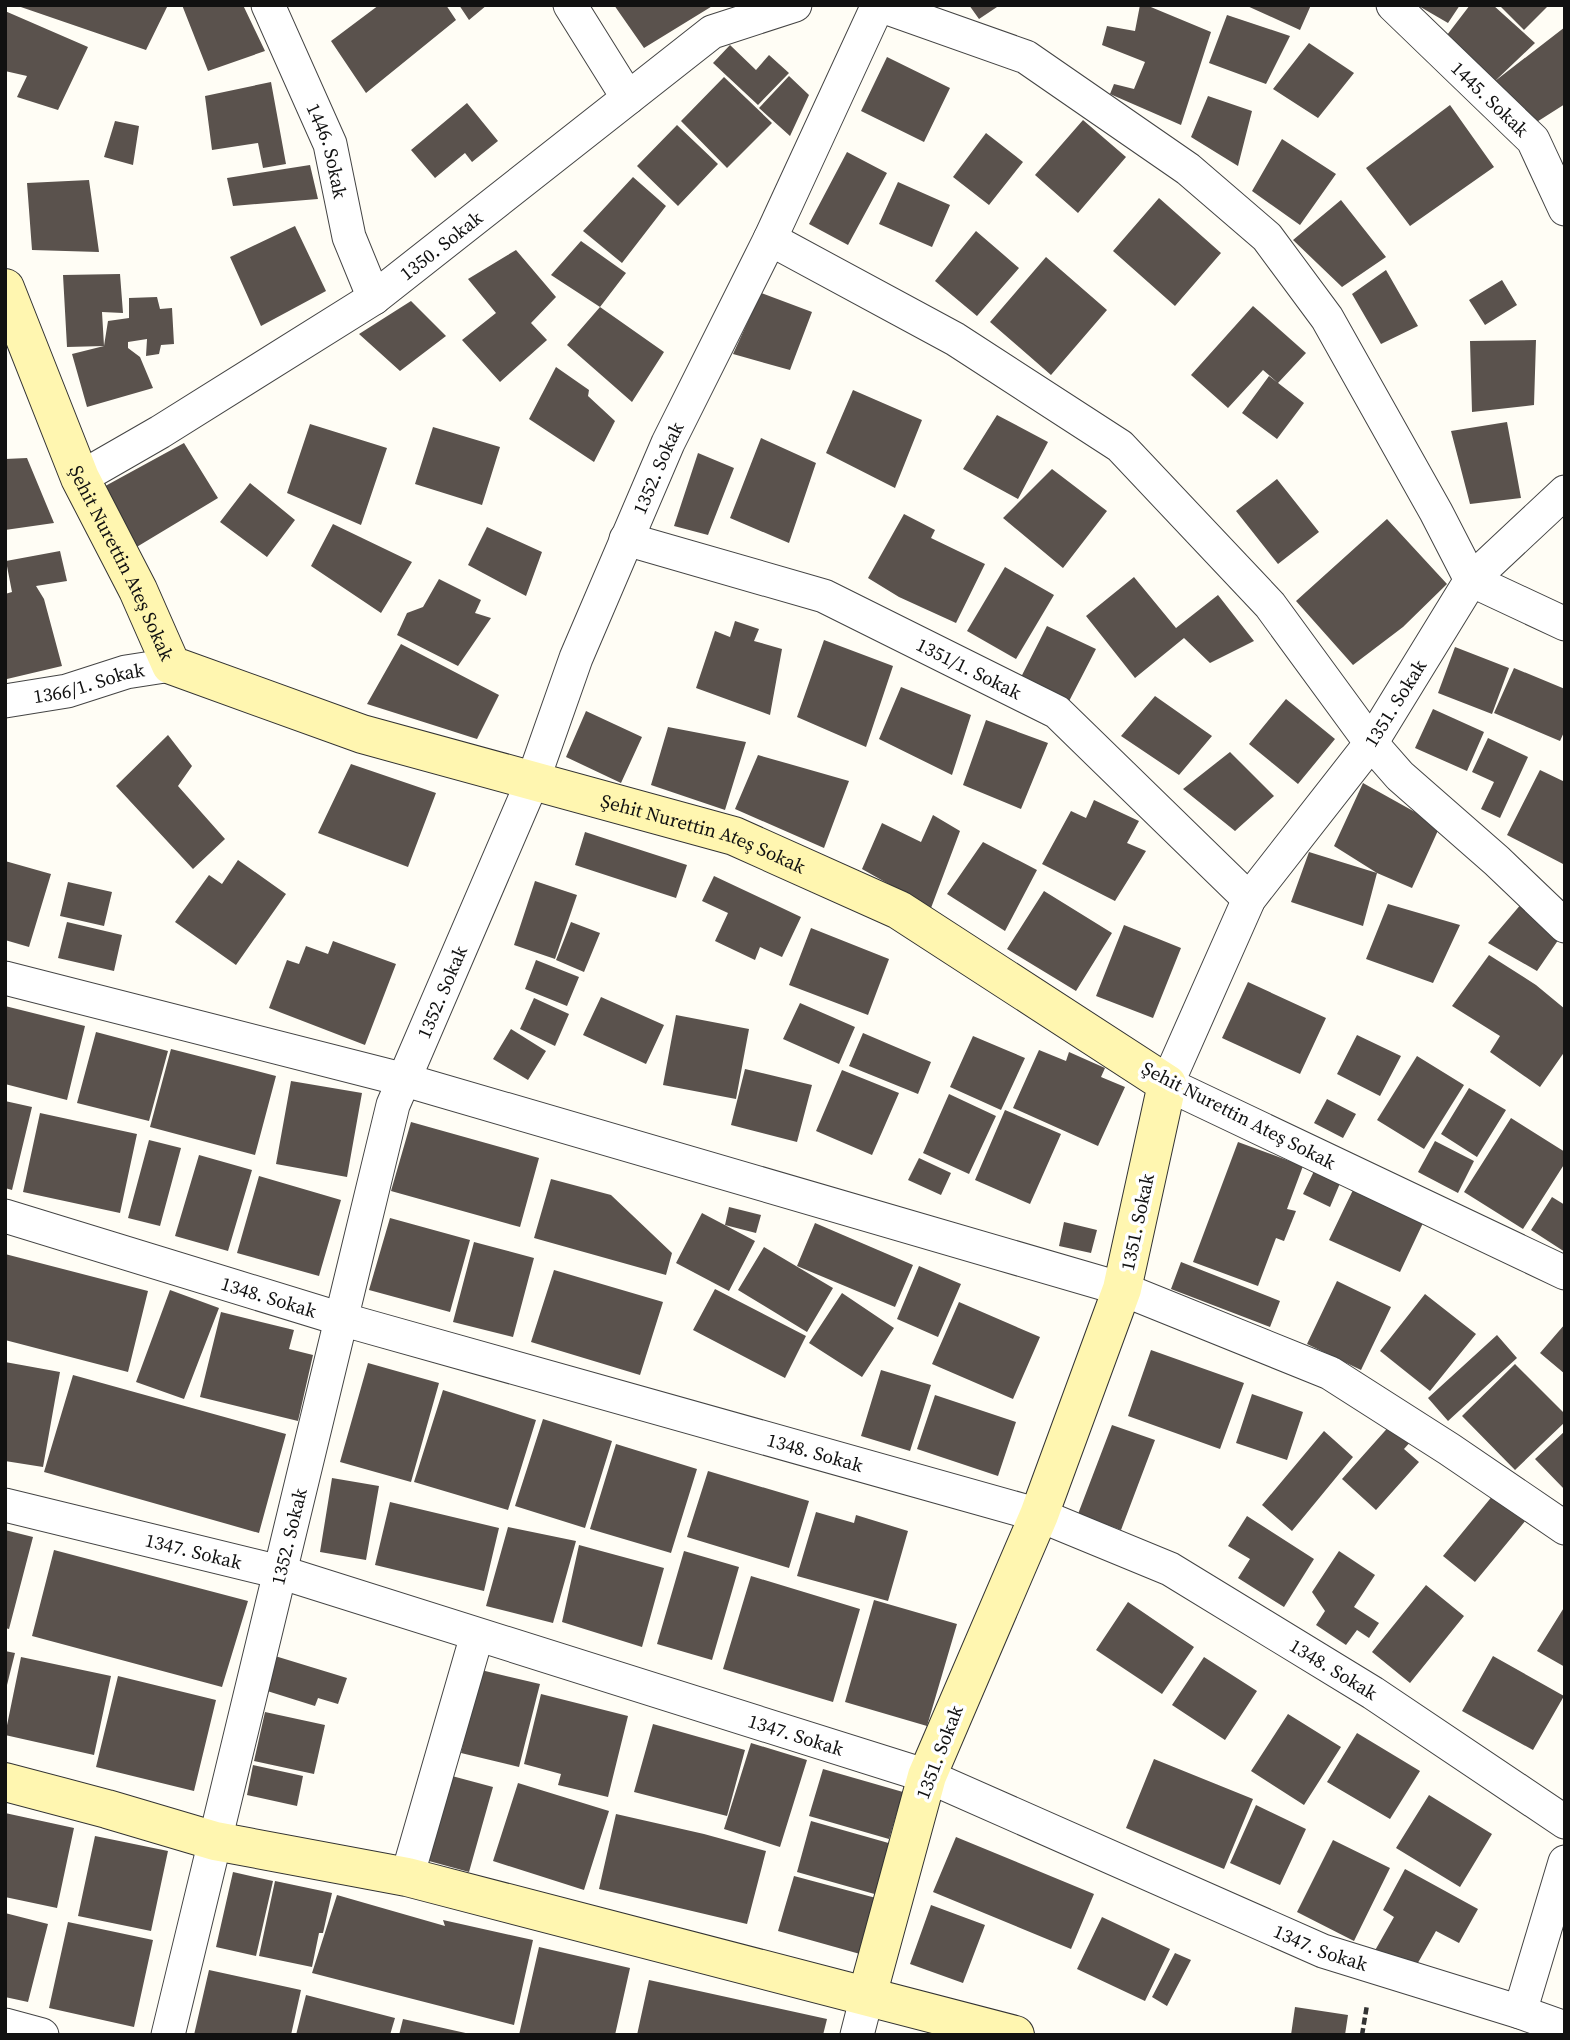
<svg xmlns="http://www.w3.org/2000/svg" width="1570" height="2040" viewBox="0 0 1570 2040" font-family="'Source Serif 4',serif">
<style>
.building{fill:#5a524d}
.lines{fill:none;stroke-linecap:round;stroke-linejoin:round}
.street-casing{stroke:#444;stroke-width:35}
.secondary-casing{stroke:#333;stroke-width:40}
.path{stroke:#333;stroke-width:4.5;stroke-dasharray:7 3.5;stroke-linecap:butt}
.street{stroke:#fff;stroke-width:33}
.secondary{stroke:#fff6b0;stroke-width:38}
.labels{text-anchor:middle;dominant-baseline:central;stroke-width:7;stroke-linejoin:round;paint-order:stroke}
.street-label{font-size:19px;fill:#111;stroke:#fff}
</style>
<rect width="100%" height="100%" fill="#fffdf5"/>
<path class="building" d="M15,5H168L146,50Z
M182,5H243L265,51L208,71Z
M379,5H446L456,20L366,93L331,41Z
M459,5H487L469,20Z
M614,5H714L644,48Z
M969,5H1000L979,19Z
M1140,5H1146L1211,32L1181,125L1110,94L1114,84L1134,89L1145,62L1102,45L1107,26L1135,31Z
M1245,5H1311L1300,30Z
M1417,5H1460L1448,23Z
M1470,5H1493L1535,43L1495,81L1565,27V104L1532,125L1447,35Z
M1499,5H1549L1524,30Z
M5,11L88,47L58,110L17,97L27,76L5,71Z
M1227,15L1290,36L1266,84L1209,63Z
M1309,43L1354,73L1318,118L1273,89Z
M730,45L756,70L769,55L789,73L758,105L713,63Z
M887,57L950,88L924,142L861,111Z
M789,76L809,95L790,136L759,108Z
M724,77L772,123L727,168L681,121Z
M271,82L286,164L263,168L258,143L212,150L205,96Z
M1208,96L1252,111L1238,166L1191,137Z
M467,103L498,141L472,162L465,153L435,178L411,150Z
M1450,105L1494,167L1410,226L1366,168Z
M1083,120L1126,157L1078,213L1035,175Z
M115,121L139,126L133,165L104,157Z
M677,125L718,164L678,206L637,166Z
M986,133L1023,162L989,205L953,177Z
M1282,139L1336,174L1300,225L1252,191Z
M847,152L887,173L848,245L809,224Z
M310,165L318,199L233,206L227,178Z
M633,177L666,206L622,263L583,231Z
M89,180L99,252L32,250L27,183Z
M898,182L950,205L932,247L879,224Z
M1159,198L1221,253L1175,306L1113,251Z
M1341,200L1386,257L1342,287L1293,240Z
M295,226L326,291L261,326L230,257Z
M976,231L1019,268L977,316L935,281Z
M581,241L626,273L600,307L551,275Z
M516,250L556,297L531,323L547,340L500,382L462,340L496,313L468,279Z
M1046,257L1107,310L1051,375L990,322Z
M1386,270L1418,326L1381,344L1352,294Z
M120,274L123,313L102,312L104,346L108,321L129,318V298L157,297L160,309L172,308L174,344L161,345L159,354L146,356L147,339L128,342V348L140,357L153,388L87,407L72,354L104,346L67,347L63,275Z
M1502,280L1517,305L1485,325L1469,300Z
M761,293L812,312L790,370L733,354Z
M411,301L446,336L400,371L359,334Z
M1253,306L1306,353L1278,383L1263,370L1228,408L1191,375Z
M600,307L664,352L632,402L567,345Z
M1536,340L1534,405L1472,412L1470,341Z
M556,367L589,390L588,396L615,421L594,462L529,419Z
M1269,376L1304,403L1277,439L1242,413Z
M853,390L922,420L895,488L826,453Z
M997,415L1048,442L1018,499L963,469Z
M1507,422L1521,498L1470,504L1451,431Z
M310,424L387,448L361,525L287,493Z
M433,427L500,447L482,505L415,484Z
M761,438L816,463L789,543L730,518Z
M184,443L218,498L135,548L98,490Z
M698,453L734,468L708,535L674,526Z
M27,458L54,523L5,530V459Z
M1052,469L1107,511L1063,568L1003,518Z
M1277,479L1319,532L1278,564L1236,511Z
M250,483L295,520L267,557L220,522Z
M904,514L935,530L931,538L985,564L956,623L899,597L868,578Z
M1387,519L1447,584L1403,627L1353,665L1296,601Z
M333,524L412,562L381,613L311,566Z
M487,527L542,552L526,596L468,565Z
M60,551L67,581L36,586L44,599L62,666L7,679L5,594L12,592L6,561Z
M1005,567L1054,595L1016,659L967,631Z
M1134,577L1176,628L1218,595L1254,641L1210,663L1184,638L1135,678L1086,616Z
M439,579L481,600L475,613L491,618L458,666L397,635L407,613L423,607Z
M735,621L759,629L754,641L782,649L770,715L696,688L715,631L730,637Z
M1047,626L1096,649L1065,709L1018,683Z
M824,640L893,666L866,747L797,717Z
M401,644L499,695L477,739L367,704Z
M1455,647L1509,668L1492,714L1438,693Z
M1514,668L1565,689V730L1560,741L1494,713Z
M901,687L971,715L952,775L879,739Z
M1155,696L1212,736L1179,775L1121,736Z
M1286,699L1335,739L1298,784L1249,744Z
M1433,709L1484,732L1467,771L1415,748Z
M586,711L642,737L621,783L566,757Z
M986,720L1048,743L1021,809L963,785Z
M668,727L746,742L725,810L651,785Z
M168,735L192,766L178,786L225,839L193,869L116,786Z
M1488,738L1528,757L1500,818L1481,809L1494,782L1472,772Z
M1230,752L1274,796L1235,831L1183,789Z
M758,755L849,781L824,848L735,809Z
M351,764L436,793L408,867L318,833Z
M1540,770L1565,782V865L1507,835Z
M1363,783L1440,826L1412,888L1377,873L1334,846Z
M1094,800L1139,821L1127,843L1146,851L1115,901L1042,864L1071,811L1086,818Z
M933,815L960,831L931,908L862,869L882,823L921,842Z
M585,832L687,865L676,898L575,865Z
M983,842L1037,870L1005,931L947,894Z
M1309,852L1377,873L1363,926L1291,902Z
M238,860L286,894L236,965L175,922L209,875L222,884Z
M5,861L51,874L29,947L5,940Z
M714,876L801,917L782,957L760,947L755,960L715,941L728,913L702,901Z
M535,881L577,895L555,959L514,945Z
M68,882L112,892L104,926L60,916Z
M1044,891L1112,933L1076,991L1007,949Z
M1522,903L1563,933L1537,971L1488,943Z
M1388,904L1460,925L1433,983L1366,959Z
M67,922L122,935L114,971L58,958Z
M571,922L600,933L584,972L556,960Z
M1124,925L1181,948L1153,1018L1096,996Z
M811,928L889,959L868,1015L789,985Z
M333,941L396,964L365,1045L269,1008L287,960L299,964L306,946L328,954Z
M1489,955L1536,985L1565,1009V1051L1540,1087L1490,1052L1500,1036L1452,1006Z
M536,960L579,977L567,1006L525,989Z
M1248,982L1326,1018L1300,1074L1222,1038Z
M601,997L664,1025L646,1064L583,1035Z
M534,998L569,1014L555,1046L520,1029Z
M800,1003L855,1027L839,1064L783,1039Z
M5,1006L85,1026L67,1100L5,1084Z
M676,1015L749,1029L736,1099L663,1085Z
M511,1029L546,1051L528,1080L493,1059Z
M96,1032L168,1051L149,1121L77,1103Z
M863,1033L931,1062L918,1094L849,1066Z
M1357,1035L1401,1056L1380,1096L1337,1074Z
M973,1036L1025,1058L1001,1110L950,1087Z
M171,1049L276,1076L255,1155L150,1127Z
M1039,1050L1066,1061L1069,1052L1105,1068L1101,1077L1125,1087L1098,1146L1013,1108Z
M1417,1056L1464,1085L1424,1149L1377,1120Z
M745,1069L812,1085L797,1142L731,1125Z
M842,1070L899,1093L872,1155L816,1131Z
M291,1081L362,1093L347,1177L276,1164Z
M1469,1088L1506,1110L1477,1157L1441,1134Z
M949,1094L996,1116L969,1174L923,1153Z
M1327,1099L1356,1114L1343,1138L1314,1123Z
M5,1101L32,1107L12,1190L5,1188Z
M1005,1110L1061,1134L1030,1204L975,1180Z
M40,1113L137,1134L120,1213L23,1192Z
M1511,1118L1565,1152V1163L1523,1229L1464,1192Z
M411,1122L539,1158L520,1227L391,1191Z
M149,1140L181,1148L160,1226L128,1218Z
M1435,1141L1474,1161L1458,1193L1418,1172Z
M1238,1142L1303,1166L1287,1209L1296,1211L1284,1241L1276,1238L1258,1286L1193,1262Z
M199,1155L252,1170L228,1251L175,1236Z
M919,1158L951,1173L941,1195L908,1180Z
M1315,1169L1341,1181L1330,1207L1303,1194Z
M259,1176L341,1200L319,1276L237,1253Z
M551,1179L611,1195L672,1253L666,1275L534,1238Z
M1353,1190L1423,1223L1400,1272L1329,1240Z
M1552,1197L1565,1205V1252L1531,1230Z
M729,1207L761,1215L756,1233L725,1225Z
M702,1213L755,1241L729,1291L676,1263Z
M390,1218L470,1240L450,1312L369,1290Z
M1064,1222L1097,1230L1091,1253L1059,1246Z
M815,1223L913,1265L895,1307L797,1266Z
M474,1242L534,1258L513,1337L453,1322Z
M764,1247L833,1288L807,1332L738,1290Z
M5,1254L148,1291L128,1372L5,1340Z
M1181,1262L1280,1301L1270,1327L1171,1289Z
M919,1266L961,1284L938,1337L897,1319Z
M554,1270L663,1302L640,1375L531,1342Z
M1337,1281L1391,1307L1361,1370L1307,1344Z
M715,1289L806,1336L785,1378L693,1330Z
M170,1290L219,1308L184,1399L136,1382Z
M842,1293L894,1328L862,1377L809,1343Z
M1425,1294L1476,1334L1430,1391L1380,1351Z
M959,1302L1040,1337L1013,1399L932,1364Z
M221,1312L294,1330L289,1349L313,1355L298,1421L200,1397Z
M1565,1324V1374L1540,1353Z
M1497,1335L1517,1358L1448,1421L1428,1398Z
M1151,1350L1244,1383L1220,1449L1128,1416Z
M5,1362L60,1372L43,1467L5,1461Z
M368,1363L439,1383L411,1482L340,1462Z
M1515,1364L1565,1414V1422L1515,1470L1462,1416Z
M881,1370L931,1385L910,1451L861,1436Z
M73,1375L286,1434L259,1533L44,1472Z
M443,1390L536,1420L508,1510L414,1482Z
M1252,1394L1303,1412L1287,1460L1236,1443Z
M935,1395L1016,1422L998,1476L917,1449Z
M543,1419L612,1441L585,1528L515,1506Z
M1392,1423L1412,1440L1404,1449L1419,1462L1376,1510L1342,1479Z
M1112,1425L1155,1440L1121,1530L1078,1514Z
M1324,1431L1353,1457L1292,1531L1262,1505Z
M1565,1431V1490L1535,1459Z
M616,1444L697,1469L671,1553L590,1529Z
M708,1471L809,1501L789,1568L687,1537Z
M332,1478L379,1486L366,1560L320,1552Z
M1494,1494L1526,1520L1475,1582L1443,1556Z
M390,1502L499,1528L484,1591L375,1565Z
M816,1512L854,1523L856,1515L908,1531L888,1601L797,1576Z
M1247,1516L1314,1559L1284,1607L1238,1578L1250,1559L1228,1546Z
M508,1527L576,1541L553,1623L486,1606Z
M5,1530L33,1537L9,1629L5,1628Z
M579,1545L664,1568L642,1647L562,1622Z
M54,1550L248,1601L222,1687L32,1636Z
M684,1551L739,1567L712,1660L657,1644Z
M1339,1551L1375,1575L1354,1607L1379,1623L1369,1638L1357,1630L1346,1645L1316,1625L1325,1611L1312,1592Z
M751,1576L860,1609L833,1702L723,1669Z
M1426,1585L1464,1616L1410,1683L1372,1652Z
M874,1600L957,1624L927,1726L845,1702Z
M1128,1602L1194,1647L1162,1694L1096,1650Z
M1565,1606V1667L1537,1651Z
M5,1651L15,1653L6,1689L5,1688Z
M275,1656L347,1678L338,1704L318,1698L315,1706L264,1690Z
M1493,1656L1564,1696L1533,1750L1462,1711Z
M21,1657L111,1676L94,1755L5,1735Z
M1204,1657L1257,1691L1225,1740L1172,1705Z
M481,1670L540,1684L519,1767L461,1753Z
M118,1676L216,1700L194,1791L96,1767Z
M541,1694L628,1716L608,1797L558,1785L561,1774L524,1764Z
M265,1712L325,1725L314,1774L254,1761Z
M1288,1714L1341,1747L1304,1805L1251,1771Z
M653,1724L745,1750L727,1816L634,1792Z
M1357,1733L1420,1771L1390,1819L1327,1782Z
M751,1743L807,1760L780,1847L724,1829Z
M1154,1759L1253,1799L1224,1869L1126,1828Z
M253,1765L303,1776L297,1806L247,1795Z
M823,1769L903,1792L889,1839L809,1816Z
M452,1776L493,1787L469,1872L429,1861Z
M518,1783L609,1811L584,1890L493,1861Z
M1429,1795L1492,1834L1460,1887L1396,1848Z
M1256,1805L1306,1829L1280,1885L1230,1863Z
M5,1813L74,1828L57,1908L5,1897Z
M616,1814L704,1834L766,1851L747,1924L599,1889Z
M811,1821L892,1844L878,1895L797,1872Z
M95,1836L168,1851L151,1931L78,1916Z
M956,1837L1094,1894L1071,1949L933,1892Z
M1333,1840L1390,1868L1354,1941L1297,1912Z
M1405,1869L1478,1909L1459,1943L1436,1931L1411,1975L1373,1954L1394,1917L1383,1910Z
M233,1872L273,1881L256,1956L216,1947Z
M794,1876L876,1898L860,1954L778,1931Z
M275,1881L332,1893L323,1933H319L312,1967L259,1956Z
M337,1895L445,1926L443,1920L533,1940L514,2025L312,1973Z
M931,1905L985,1925L963,1983L910,1964Z
M5,1913L48,1924L28,2002L5,1997Z
M1102,1917L1170,1949L1145,2001L1077,1969Z
M68,1922L153,1940L134,2027L49,2008Z
M539,1947L630,1968L615,2035H519Z
M1175,1953L1191,1960L1167,2006L1152,1997Z
M209,1970L301,1990L291,2035H194Z
M649,1980L827,2019L823,2035H637Z
M306,1995L395,2018L390,2035H296Z
M1295,2007L1348,2015L1345,2035H1291Z
M403,2019L470,2034V2035H399Z"/>
<g class="lines">
<g class="street-casing">
<g id="street">
<path id="s1" d="M268,5L330,144L349,237L374,298"/>
<path d="M570,5L628,98"/>
<path d="M879,5L1026,57L1188,169L1267,237L1327,318L1436,512L1471,580L1565,624"/>
<path id="s2" d="M1393,5L1533,140L1565,209"/>
<path d="M770,239L955,339L1120,446L1270,605L1371,743L1400,776L1497,861L1565,926"/>
<path id="s3" d="M80,478L160,432L374,298L712,32L795,5"/>
<path d="M1565,492L1471,580L1371,743L1249,899L1167,1084L1565,1273"/>
<path id="s4" d="M626,539L824,596L1057,712L1249,899"/>
<path id="s5" d="M5,701L67,691L126,672L171,665"/>
<path d="M5,978L405,1080L1122,1289L1330,1373L1449,1449L1565,1528"/>
<path id="s6" d="M5,1216L341,1319L1039,1515L1170,1569L1373,1693L1565,1822"/>
<path id="s7" d="M5,1505L280,1572L927,1776L1323,1951L1520,2012L1565,2028"/>
<path d="M407,1877L477,1635"/>
<path d="M1520,2012L1565,1862"/>
<path d="M5,2025L42,2035"/>
<path id="s8" d="M168,2035L393,1105L533,780L576,658L668,443L770,239L878,5"/>
<path d="M857,2035L867,1996"/>
</g>
</g>
<g class="secondary-casing">
<g id="secondary">
<path id="s9" d="M5,288L80,478L138,590L171,665L362,734L734,836L899,910L1167,1084L1122,1289L1039,1515L927,1776L867,1996"/>
<path d="M5,1782L107,1809L215,1841L407,1877L1015,2035"/>
</g>
</g>
<path class="path" d="M1362,2035L1367,2005"/>
<use href="#street" class="street"/>
<use href="#secondary" class="secondary"/>
</g>
<g class="labels">
<g class="street-label">
<text stroke="none"><textPath href="#s2" startOffset="135">1445. Sokak</textPath></text>
<text stroke="none"><textPath href="#s1" startOffset="158">1446. Sokak</textPath></text>
<text stroke="none"><textPath href="#s3" startOffset="430">1350. Sokak</textPath></text>
<text stroke="none"><textPath href="#s8" startOffset="1647">1352. Sokak</textPath></text>
<text stroke="none"><textPath href="#s9" startOffset="299">Şehit Nurettin Ateş Sokak</textPath></text>
<text stroke="none"><textPath href="#s4" startOffset="368">1351/1. Sokak</textPath></text>
<text stroke="none"><textPath href="#s5" startOffset="86">1366/1. Sokak</textPath></text>
<text transform="translate(1395 703) rotate(-58)">1351. Sokak</text>
<text stroke="none"><textPath href="#s9" startOffset="971">Şehit Nurettin Ateş Sokak</textPath></text>
<text stroke="none"><textPath href="#s8" startOffset="1080">1352. Sokak</textPath></text>
<text transform="translate(1239 1115) rotate(27)">Şehit Nurettin Ateş Sokak</text>
<text transform="translate(1137 1222) rotate(-78)">1351. Sokak</text>
<text stroke="none"><textPath href="#s6" startOffset="276">1348. Sokak</textPath></text>
<text stroke="none"><textPath href="#s6" startOffset="844">1348. Sokak</textPath></text>
<text stroke="none"><textPath href="#s8" startOffset="513">1352. Sokak</textPath></text>
<text stroke="none"><textPath href="#s7" startOffset="194">1347. Sokak</textPath></text>
<text stroke="none"><textPath href="#s6" startOffset="1410">1348. Sokak</textPath></text>
<text stroke="none"><textPath href="#s7" startOffset="824">1347. Sokak</textPath></text>
<text transform="translate(939 1752) rotate(-69)">1351. Sokak</text>
<text stroke="none"><textPath href="#s7" startOffset="1391">1347. Sokak</textPath></text>
</g>
</g>
<rect width="1570" height="2040" fill="none" stroke="#111111" stroke-width="14"/>
</svg>
